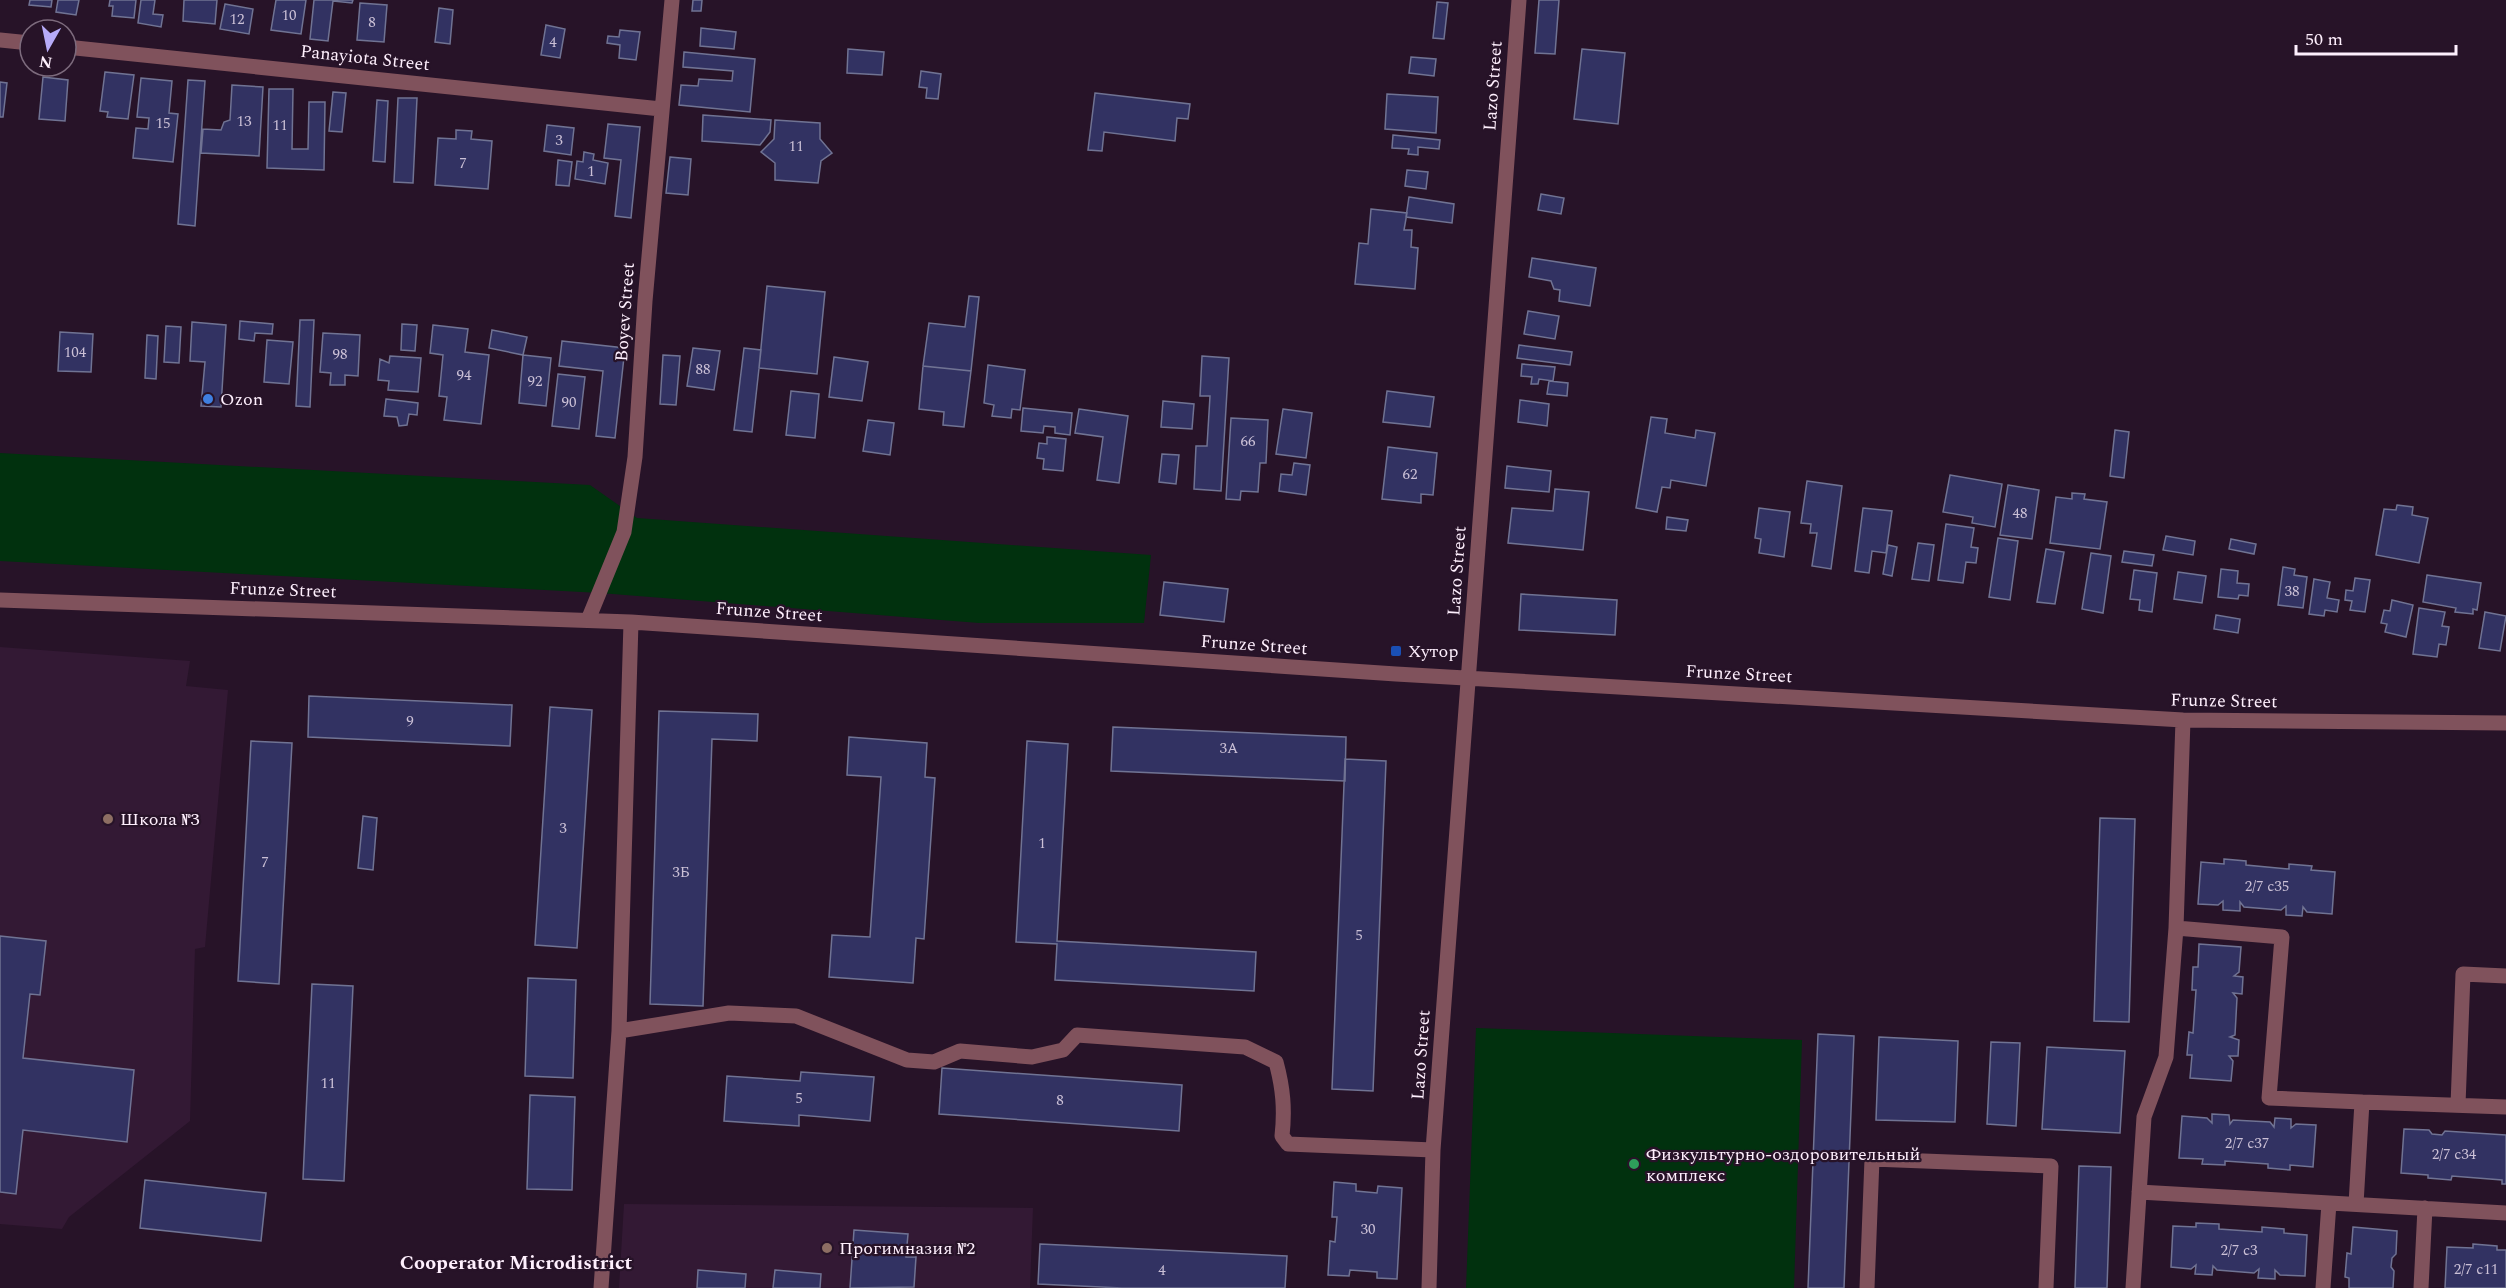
<svg xmlns="http://www.w3.org/2000/svg" width="2506" height="1288" viewBox="0 0 2506 1288" font-family="Spectral,serif">
<style>
.built{fill:#331934}
.green{fill:#01310e}
.building{fill:#323262;stroke:#707393;stroke-width:1.5}
.lines{fill:none;stroke-linecap:round;stroke-linejoin:round}
.minor{stroke:#80525c;stroke-width:15}
.shop-dot{fill:#3f7fe0;stroke:#271328;stroke-width:2}
.transit-dot{fill:#1a4fb4;stroke:#271328;stroke-width:2}
.education-dot{fill:#8d6e63;stroke:#271328;stroke-width:2}
.leisure-dot{fill:#2e9e5b;stroke:#271328;stroke-width:2}
.labels{text-anchor:middle;dominant-baseline:central;stroke-width:4.5;stroke-linejoin:round;paint-order:stroke}
.number-label{font-size:15px;fill:#cbc0d6}
.street-label{font-size:18px;fill:#feeffd;stroke:#271328}
.poi-label{font-size:18px;fill:#feeffd;stroke:#271328;text-anchor:start}
.neighbourhood-label{font-size:20px;font-weight:bold;fill:#feeffd;stroke:#271328}
</style>
<rect width="100%" height="100%" fill="#271328"/>
<path class="built" d="M0,647L190,661L186,686L228,690L205,947L195,949L190,1121L69,1217L62,1229L0,1224Z
M624,1204L1033,1208L1030,1288H619Z"/>
<path class="green" d="M0,453L590,485L637,518L1151,555L1144,623H979L600,593L0,561Z
M1476,1028L1802,1040L1794,1288H1466Z"/>
<path class="building" d="M30,0H52L51,7L29,5Z
M58,0H79L76,15L56,12Z
M110,0H136L134,18L112,16L113,6H109Z
M141,0H155L153,14L163,15L161,27L138,23Z
M184,0H217L215,24L183,21Z
M276,0H306L301,34L271,30Z
M314,0H353L352,3L333,1L328,41L310,39Z
M693,0H702L701,11H692Z
M1539,0H1559L1555,54L1535,53Z
M1437,2L1448,3L1444,39L1433,38Z
M360,3L387,5L384,42L357,40Z
M225,4L253,9L249,34L220,29Z
M439,8L453,10L450,44L435,42Z
M546,25L565,29L560,58L541,55Z
M701,28L736,32L734,49L700,46Z
M620,30L640,32L636,60L619,58L620,45L607,43L608,36L619,37Z
M848,49L884,52L882,75L847,73Z
M1582,49L1625,53L1618,124L1574,119Z
M684,52L755,59L750,112L679,105L681,85L698,86L699,79L732,81L733,71L683,67Z
M1411,57L1436,59L1434,76L1409,73Z
M921,71L941,74L938,99L926,98L927,88L919,87Z
M105,72L134,75L128,119L107,117L108,112L100,111Z
M43,77L68,80L65,121L39,119Z
M141,78L172,81L169,113L178,114L173,162L133,158L136,128L148,129L149,118L137,117Z
M188,80L205,81L195,226L178,224Z
M0,82L7,83L3,117H0Z
M232,85L263,87L259,156L201,153L203,129L221,130L224,122L230,120Z
M269,89H293L292,149H308L309,102H325L324,170L267,168Z
M333,92L346,93L342,132L329,131Z
M1095,93L1190,104L1188,119L1177,118L1175,141L1104,132L1102,151L1088,150Z
M1387,94L1438,97L1436,133L1385,129Z
M398,98H417L413,183L394,182Z
M377,100L388,101L385,162L373,161Z
M703,115L771,120L770,132L760,145L702,141Z
M775,120L820,123V139L832,153L821,161L818,183L775,180V163L761,152L774,139Z
M608,124L640,127L631,218L615,216L621,160L604,158Z
M547,125L574,128L571,155L544,151Z
M456,130L472,131L471,139L492,141L488,189L435,185L438,138L456,139Z
M1393,135L1440,140L1439,149L1418,147V155L1408,154L1409,149L1392,148Z
M584,152L594,154L593,160L608,163L605,184L575,179L577,161L583,162Z
M670,157L691,159L688,195L666,193Z
M558,160L572,162L569,186L556,185Z
M1407,170L1428,172L1426,189L1405,186Z
M1541,194L1564,198L1561,214L1538,210Z
M1409,197L1454,204L1452,223L1406,217Z
M1371,209L1407,213L1404,230H1412L1411,247L1418,248L1415,289L1355,284L1359,243L1368,244Z
M1532,258L1596,268L1590,306L1559,301L1560,290L1554,289L1551,281L1529,277Z
M767,286L825,292L817,374L759,368Z
M969,296L979,297L971,371L923,366L929,323L965,327Z
M1528,311L1559,316L1555,339L1524,334Z
M300,320H314L310,407L296,406Z
M240,321L273,324L272,334L255,333L254,341L239,339Z
M192,322L226,325L221,407L201,406L205,362L190,361Z
M402,324L417,325L415,351L401,350Z
M433,325L468,329L465,352L489,355L481,424L444,420L447,397L439,396L443,355L430,353Z
M166,326L181,327L179,363L164,362Z
M492,330L527,337L523,355L489,348Z
M60,332L93,334L91,372L58,371Z
M323,333L360,335L358,376L345,375V385H330L331,373L320,372Z
M147,335L158,336L156,379L145,378Z
M267,340L293,342L289,384L264,382Z
M562,341L625,348L615,438L596,436L603,371L559,366Z
M1519,345L1572,352L1570,365L1517,358Z
M693,348L720,351L714,390L687,386Z
M744,348L761,350L752,432L734,430Z
M523,355L551,358L546,406L519,403Z
M663,355L680,356L676,405L660,404Z
M390,356L421,358L418,392L388,390L389,381L378,380L380,359L389,363Z
M1202,356L1229,358L1221,491L1194,489L1196,446H1207L1210,396H1200Z
M834,357L868,362L862,401L829,397Z
M1522,364L1555,367L1553,381L1539,379L1538,384H1531L1532,377L1521,376Z
M988,365L1025,370L1020,410L1012,409L1011,418L992,416L994,405L984,403Z
M923,366L971,371L964,427L943,425L944,412L919,409Z
M558,374L585,377L579,429L552,426Z
M1549,381L1568,383L1567,396L1547,394Z
M791,391L819,394L815,438L786,435Z
M1387,391L1434,397L1430,427L1383,422Z
M386,399L418,403L417,415L409,414L407,425L399,426L397,417L384,416Z
M1520,400L1549,404L1547,426L1518,422Z
M1163,401L1194,404L1192,429L1161,427Z
M1023,408L1072,413L1070,435L1055,433V427L1044,426L1043,433L1021,431Z
M1079,409L1128,416L1119,483L1097,480L1103,437L1075,433Z
M1283,409L1312,413L1306,458L1276,454Z
M1651,417L1667,419L1665,433L1695,438L1696,430L1715,433L1706,486L1671,480L1670,488L1662,487L1657,512L1636,508Z
M1231,418L1268,420L1266,463H1260L1258,492L1241,491L1240,500L1226,499Z
M868,420L894,423L890,455L863,451Z
M2115,430L2129,432L2124,478L2110,476Z
M1047,437L1066,439L1063,471L1043,469L1044,459L1037,458L1039,443L1047,444Z
M1388,447L1437,453L1433,495L1421,494V503L1382,499Z
M1162,454L1179,455L1176,484L1159,482Z
M1294,463L1310,465L1306,495L1279,491L1281,474L1292,475Z
M1507,466L1551,471L1549,492L1505,488Z
M1950,475L2002,484L1995,527L1972,523L1973,517L1943,512Z
M1807,481L1842,486L1831,569L1812,566L1817,533H1810L1811,524L1801,523Z
M2008,485L2039,490L2032,539L2000,535Z
M1555,489L1589,492L1583,550L1508,543L1512,508L1553,511Z
M2072,493L2085,494L2084,499L2107,502L2100,549L2050,543L2056,497L2072,499Z
M2397,505L2413,507L2412,515L2428,518L2419,563L2376,555L2384,509L2396,510Z
M1759,508L1790,512L1784,557L1759,553L1761,539L1755,538Z
M1863,508L1892,511L1886,553L1872,551L1869,573L1855,571Z
M1667,517L1688,520L1686,531L1666,529Z
M1946,524L1974,528L1971,547L1978,548L1976,563L1966,562L1963,583L1938,580Z
M2166,536L2195,541L2193,555L2163,550Z
M1998,538L2018,541L2010,600L1989,597Z
M2231,539L2256,544L2254,554L2229,549Z
M1918,543L1934,545L1929,581L1912,579Z
M1888,545L1897,547L1892,576L1883,574Z
M2046,549L2064,552L2055,604L2037,602Z
M2124,551L2154,555L2152,566L2122,562Z
M2091,553L2111,556L2103,613L2082,609Z
M2283,567L2295,569L2294,575L2307,577L2303,608L2278,605Z
M2221,569L2238,571L2237,583L2249,584L2248,596L2239,595L2238,599L2218,597Z
M2134,570L2157,573L2152,612L2139,610L2140,600L2130,599Z
M2178,572L2206,576L2202,603L2174,599Z
M2427,575L2481,583L2477,610L2473,609V614L2455,612L2456,608L2423,602Z
M2355,578L2370,580L2365,612L2350,610L2352,601L2345,600L2346,590L2353,591Z
M2314,579L2330,582L2327,598L2339,600L2337,612L2325,610L2324,616L2309,614Z
M1164,582L1228,589L1224,622L1160,615Z
M1521,594L1617,600L1615,635L1519,630Z
M2392,600L2413,605L2406,637L2385,632L2387,624L2381,623L2384,610L2390,611Z
M2419,608L2445,612L2442,626L2449,627L2446,645L2439,644L2437,657L2413,654Z
M2485,612L2506,616L2500,651L2479,648Z
M2216,615L2240,619L2238,633L2214,629Z
M309,696L512,705L510,746L308,737Z
M550,707L592,710L577,948L535,945Z
M659,711L758,714L757,741L712,739L703,1006L650,1004Z
M1113,727L1346,737L1345,781L1111,771Z
M849,737L927,743L925,777L935,778L924,939L916,938L913,983L829,977L832,935L870,937L881,777L847,775Z
M251,741L292,743L279,984L238,981Z
M1027,741L1068,744L1057,941L1256,952L1254,991L1055,980L1057,944L1016,942Z
M1345,759L1386,761L1373,1091L1332,1089Z
M363,816L377,818L373,870L358,868Z
M2100,818L2135,819L2129,1022L2094,1021Z
M2224,859L2246,861V865L2289,869V864L2312,866L2311,870L2335,872L2332,914L2307,912L2303,907L2302,916L2286,915V906L2281,910L2244,907L2240,902V911L2223,910V901L2218,905L2198,904L2201,862L2224,864Z
M0,936L46,941L40,995L30,994L23,1058L134,1070L127,1142L23,1130L16,1194L0,1192Z
M2199,944L2241,947L2239,972L2234,976L2243,977L2242,994L2233,993L2237,998L2235,1035L2230,1037L2239,1040L2238,1056H2229L2233,1061L2231,1081L2190,1078L2192,1055H2187L2189,1032L2193,1033L2196,990H2192L2193,967H2198Z
M528,978L576,980L573,1078L525,1076Z
M312,984L353,986L344,1181L303,1179Z
M1818,1034L1854,1036L1844,1288H1808Z
M1879,1037L1958,1041L1955,1122L1876,1120Z
M1991,1042L2020,1043L2016,1126L1987,1124Z
M2047,1047L2125,1051L2120,1133L2042,1129Z
M942,1068L1182,1085L1179,1131L939,1114Z
M801,1072L874,1077L870,1121L799,1115V1126L724,1121L727,1076L800,1081Z
M530,1095L575,1097L572,1190L527,1189Z
M2212,1114L2229,1115L2230,1124L2233,1120L2270,1122L2274,1127L2275,1118L2291,1119V1128L2296,1124L2316,1125L2313,1167L2290,1165V1170L2268,1168V1164L2225,1161V1165L2202,1164L2203,1159L2179,1158L2182,1116L2207,1118L2212,1123Z
M2404,1129L2429,1130L2432,1134L2442,1135L2445,1131L2506,1135V1184H2502V1180L2452,1176L2451,1180L2428,1178V1175L2401,1173Z
M2079,1166L2111,1167L2107,1288H2075Z
M145,1180L266,1193L261,1241L140,1228Z
M1334,1182L1356,1184V1191L1377,1193L1378,1186L1402,1188L1397,1279L1377,1278V1272L1350,1270L1349,1276L1328,1275L1330,1241L1335,1242L1337,1217H1332Z
M2196,1223L2219,1224V1229L2262,1232V1227L2284,1229V1233L2307,1235L2305,1276L2280,1275L2275,1270V1279L2258,1278L2259,1269L2254,1273L2217,1270L2213,1266L2212,1275L2195,1274L2196,1265L2191,1269L2171,1267L2173,1226L2196,1227Z
M2353,1227L2397,1231L2396,1254L2392,1258L2391,1267L2394,1271L2393,1288H2349V1278L2345,1277L2347,1253L2351,1254Z
M854,1230L908,1234L906,1257H916L914,1287L850,1288Z
M1040,1244L1287,1256L1285,1288H1122L1038,1284Z
M2473,1244L2497,1246V1250H2506V1288H2445L2447,1247L2473,1248Z
M698,1270L746,1274L745,1288H697Z
M775,1270L821,1274L820,1288H773Z"/>
<g class="lines">
<path class="minor" d="M0,40L30,43
M66,47L661,109
M0,600L631,622L1396,674L2183,720L2506,723
M588,620L624,532L635,457L645,301L672,0
M2176,928L2282,937L2269,1098L2362,1102
M619,1031L729,1013L796,1016L907,1060L934,1062L960,1051L1032,1057L1063,1050L1077,1035L1245,1047L1276,1062C1283,1088 1285,1109 1282,1136L1288,1144L1433,1150
M2458,1105L2463,974L2506,976
M2139,1192L2506,1213
M2356,1204L2362,1102L2506,1107
M601,1288L619,1031L631,622
M1429,1288L1433,1150L1519,0
M1867,1288L1872,1159L2051,1166L2046,1288
M2133,1288L2144,1117L2166,1057L2176,928L2183,720
M2323,1288L2329,1203
M2421,1288L2425,1208"/>
</g>
<circle class="shop-dot" cx="208" cy="399" r="6"/>
<rect class="transit-dot" x="1390" y="645" width="12" height="12" rx="3"/>
<g class="education-dot">
<circle cx="108" cy="819" r="6"/>
<circle cx="827" cy="1248" r="6"/>
</g>
<circle class="leisure-dot" cx="1634" cy="1164" r="6"/>
<g class="labels">
<g class="number-label">
<text x="289" y="15">10</text>
<text x="237" y="19">12</text>
<text x="372" y="22">8</text>
<text x="553" y="42">4</text>
<text x="244" y="121">13</text>
<text x="163" y="123">15</text>
<text x="280" y="125">11</text>
<text x="559" y="140">3</text>
<text x="796" y="146">11</text>
<text x="463" y="163">7</text>
<text x="591" y="171">1</text>
<text x="75" y="352">104</text>
<text x="340" y="354">98</text>
<text x="703" y="369">88</text>
<text x="464" y="375">94</text>
<text x="535" y="381">92</text>
<text x="569" y="402">90</text>
<text x="1248" y="441">66</text>
<text x="1410" y="474">62</text>
<text x="2020" y="513">48</text>
<text x="2292" y="591">38</text>
<text x="410" y="721">9</text>
<text x="1229" y="748">3А</text>
<text x="563" y="828">3</text>
<text x="1042" y="843">1</text>
<text x="265" y="862">7</text>
<text x="681" y="872">3Б</text>
<text x="2267" y="886">2/7 с35</text>
<text x="1359" y="935">5</text>
<text x="328" y="1083">11</text>
<text x="799" y="1098">5</text>
<text x="1060" y="1100">8</text>
<text x="2247" y="1143">2/7 с37</text>
<text x="2454" y="1154">2/7 с34</text>
<text x="1368" y="1229">30</text>
<text x="2239" y="1250">2/7 с3</text>
<text x="2476" y="1269">2/7 с11</text>
<text x="1162" y="1270">4</text>
</g>
<g class="street-label">
<text transform="translate(365 58) rotate(6)">Panayiota Street</text>
<text transform="translate(1493 86) rotate(-86)">Lazo Street</text>
<text transform="translate(625 312) rotate(-86)">Boyev Street</text>
<text transform="translate(1457 571) rotate(-86)">Lazo Street</text>
<text transform="translate(283 590) rotate(2)">Frunze Street</text>
<text transform="translate(769 612) rotate(4)">Frunze Street</text>
<text transform="translate(1254 645) rotate(4)">Frunze Street</text>
<text transform="translate(1739 674) rotate(3)">Frunze Street</text>
<text transform="translate(2224 701) rotate(1)">Frunze Street</text>
<text transform="translate(1421 1055) rotate(-86)">Lazo Street</text>
</g>
<g class="poi-label">
<text x="220" y="399">Ozon</text>
<text x="1408" y="651">Хутор</text>
<text x="120" y="819">Школа №3</text>
<text x="1646" y="1154">Физкультурно-оздоровительный<tspan x="1646" dy="21">комплекс</tspan></text>
<text x="839" y="1248">Прогимназия №2</text>
</g>
<g class="neighbourhood-label">
<text x="516" y="1263">Cooperator Microdistrict</text>
</g>
</g>
<g transform="translate(48 48) rotate(189)"><circle r="28" fill="#271328" stroke="#7d6b7d" stroke-width="1.5"/>
<path d="M0-4.5L10 22L0 15L-10 22Z" fill="#b7abf8"/>
<text y="-9" font-size="16" font-weight="bold" text-anchor="middle" fill="#feeffd">N</text>
</g>
<path d="M2296 45v9h160v-9" fill="none" stroke="#feeffd" stroke-width="3"/>
<text x="2305" y="45" font-size="18" fill="#feeffd" stroke="#271328" stroke-width="4.5" paint-order="stroke">50 m</text>
</svg>
